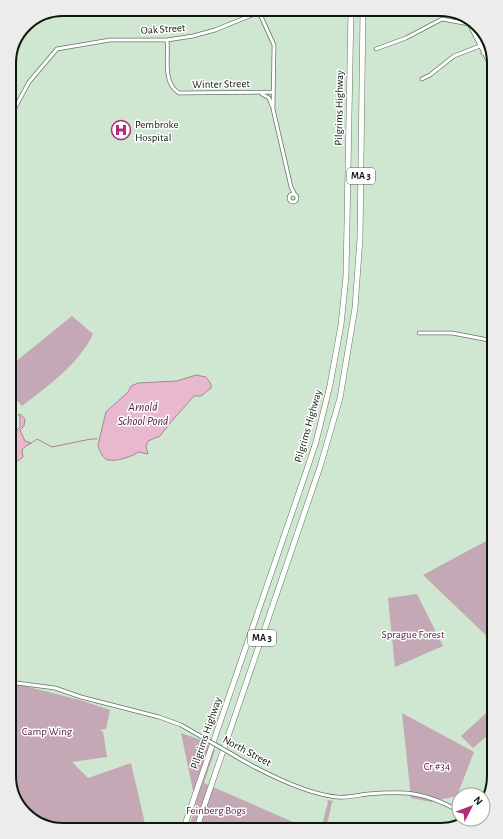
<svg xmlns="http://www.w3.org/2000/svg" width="503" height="839" viewBox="0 0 503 839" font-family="'Alegreya Sans',sans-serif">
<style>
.green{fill:#c4a8b5}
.water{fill:#e7b8ce;stroke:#a68794}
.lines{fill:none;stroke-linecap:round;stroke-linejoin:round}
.stream{stroke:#a68794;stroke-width:1}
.secondary-casing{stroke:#637763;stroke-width:4.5}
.primary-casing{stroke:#637763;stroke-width:5.5}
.highway-casing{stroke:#637763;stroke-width:6}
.secondary{stroke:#fff;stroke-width:3}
.primary{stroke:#fff;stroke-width:4}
.highway{stroke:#fff;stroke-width:5}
.secondary-bridge-casing{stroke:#637763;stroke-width:4.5;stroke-linecap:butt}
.secondary-bridge{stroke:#fff;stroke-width:3}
.labels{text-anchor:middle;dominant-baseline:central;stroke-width:3;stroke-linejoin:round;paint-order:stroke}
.shield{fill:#fff;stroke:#565c56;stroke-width:1}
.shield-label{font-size:10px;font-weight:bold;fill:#0e160e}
.street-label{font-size:11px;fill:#0e160e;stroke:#fff}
.poi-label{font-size:11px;fill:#0e160e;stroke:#fff;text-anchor:start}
.park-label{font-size:11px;fill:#541c3b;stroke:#fff}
.water-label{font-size:12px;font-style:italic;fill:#511939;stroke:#fff}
.rim{fill:none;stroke:#0e160e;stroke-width:2}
</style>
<rect width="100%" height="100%" fill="#cfe6d0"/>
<path class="green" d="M72,316L93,334C79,364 48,386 22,406L9,392V367Z
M488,540L494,545V643L423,575Z
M417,594L443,646L395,667L388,598Z
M9,682L80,700L110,710L106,729L100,730L103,732L107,757L72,762L88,778L131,763L146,828L149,830H60L33,821L14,800L9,776Z
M494,706V730L473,748L461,736Z
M402,713L474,752L457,796L431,802L411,798Z
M181,733L201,740L215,750L204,783L293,822L319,829H321L328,802L327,800L334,801L332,802L326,829L334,830H188L196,805Z"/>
<path class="water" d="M196,375L206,377L211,384V388L201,396H194L170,423L160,436L148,441L146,446L148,454L138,452C134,456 116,462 108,460C103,459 99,450 98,445L106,412L128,392L131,386L138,383L177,381Z
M20,414L25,419L24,426L20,430L25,441L31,443L22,449L23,457L9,467V442L16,437L17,430L20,427V417L18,415Z"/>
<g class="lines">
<path class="stream" d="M30,444L37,439L52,447L91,439H97"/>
<g class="secondary-casing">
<path id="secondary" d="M259,12L274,45L273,109L291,187L295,195
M167,40C169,57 162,83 179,93L273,92
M376,49L406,38L442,19L469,24
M483,53L491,49
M422,79L430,75L454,56L480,46
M262,94L269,98L272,106
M9,119L29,82L57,49L110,40H167L193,36L215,30L267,9
M289 198a4 4 0 1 1 8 0a4 4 0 1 1-8 0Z
M419,333H452L494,341
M9,682L55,688L81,697L159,717L181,725L209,741
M230,753C258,770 305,794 337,797C348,798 358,795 368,794C406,791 425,792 459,811"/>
</g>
<g class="primary-casing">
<path id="primary" d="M466,17L494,71"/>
</g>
<g class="highway-casing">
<path id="highway" d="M183,830L305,475L316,442L330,385L341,325L346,276L351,9
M196,830L320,467L340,398L355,308L360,238L363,9"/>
</g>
<use href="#secondary" class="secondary"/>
<use href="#primary" class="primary"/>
<use href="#highway" class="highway"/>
<g class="secondary-bridge-casing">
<path id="secondary-bridge" d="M209,741L230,753"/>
</g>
<use href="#secondary-bridge" class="secondary-bridge"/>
</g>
<defs>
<g id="hospital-ring" transform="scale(1)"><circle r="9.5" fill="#fff" stroke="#af2e7b" stroke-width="1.5"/><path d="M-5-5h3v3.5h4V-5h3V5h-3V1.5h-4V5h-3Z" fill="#af2e7b"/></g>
</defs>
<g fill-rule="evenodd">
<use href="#hospital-ring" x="121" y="130"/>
</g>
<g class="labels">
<g class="shield">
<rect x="347" y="168" width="28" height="16" rx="3"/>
<rect x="248" y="630" width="28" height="16" rx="3"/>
</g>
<g class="shield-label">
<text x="361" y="176">MA 3</text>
<text x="262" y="638">MA 3</text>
</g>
<g class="street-label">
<text transform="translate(163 29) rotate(-4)">Oak Street</text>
<text transform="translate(221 84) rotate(-1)">Winter Street</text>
<text transform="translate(339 108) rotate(-89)">Pilgrims Highway</text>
<text transform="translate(308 426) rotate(-74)">Pilgrims Highway</text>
<text transform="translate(206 733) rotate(-71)">Pilgrims Highway</text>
<text transform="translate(247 751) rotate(28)">North Street</text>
</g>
<g class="poi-label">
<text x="135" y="124">Pembroke<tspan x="135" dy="13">Hospital</tspan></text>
</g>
<g class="park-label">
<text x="413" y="634">Sprague Forest</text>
<text x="47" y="731">Camp Wing</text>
<text x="437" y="766">Cr #34</text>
<text x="216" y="810">Feinberg Bogs</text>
</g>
<g class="water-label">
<text x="143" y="407">Arnold<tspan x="143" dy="14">School Pond</tspan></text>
</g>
</g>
<path d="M0 0H503V839H0ZM63 16H440A47 47 0 0 1 487 63V776A47 47 0 0 1 440 823H63A47 47 0 0 1 16 776V63A47 47 0 0 1 63 16Z" fill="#ececec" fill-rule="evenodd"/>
<path class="rim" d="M63 16H440A47 47 0 0 1 487 63V776A47 47 0 0 1 440 823H63A47 47 0 0 1 16 776V63A47 47 0 0 1 63 16Z"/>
<g transform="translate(471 807) rotate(48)"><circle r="19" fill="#ffffff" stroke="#9fa29f"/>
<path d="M0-3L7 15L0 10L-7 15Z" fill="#af2e7b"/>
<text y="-6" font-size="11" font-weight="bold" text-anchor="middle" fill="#0e160e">N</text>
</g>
</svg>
